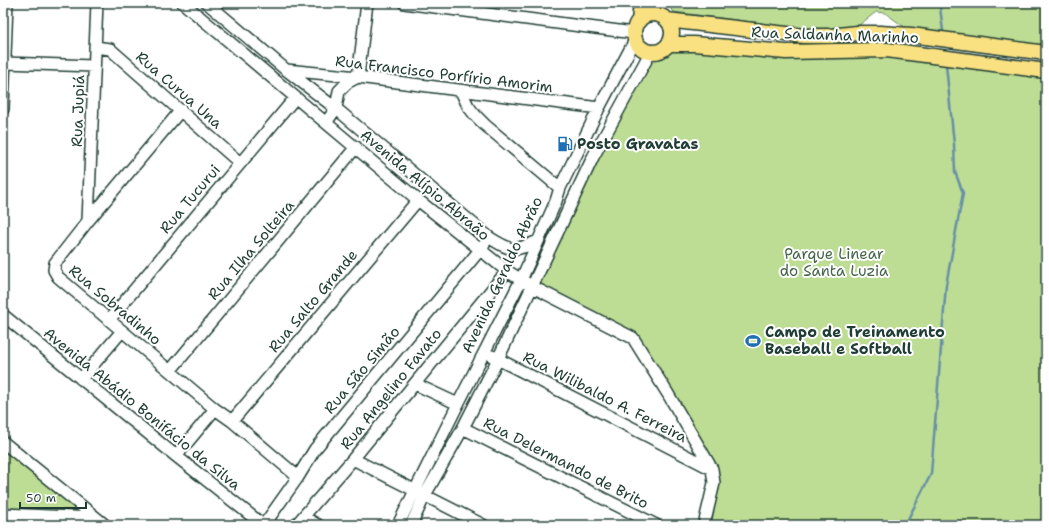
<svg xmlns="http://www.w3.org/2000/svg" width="1049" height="528" viewBox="0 0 1049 528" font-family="'Shantell Sans',sans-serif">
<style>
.green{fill:#bddc94;stroke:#6e8c64}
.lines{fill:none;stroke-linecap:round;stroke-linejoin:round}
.stream{stroke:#6690a6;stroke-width:2.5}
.minor-casing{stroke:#1f3d34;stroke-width:14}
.major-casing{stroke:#1f3d34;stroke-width:17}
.minor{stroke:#fff;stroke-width:11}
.major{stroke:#f9e181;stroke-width:14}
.labels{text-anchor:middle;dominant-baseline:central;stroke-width:4;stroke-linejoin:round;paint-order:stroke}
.street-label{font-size:15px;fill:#1f3d34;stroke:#fff}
.poi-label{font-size:15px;font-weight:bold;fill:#1f3d34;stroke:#fff;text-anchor:start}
.park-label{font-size:15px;fill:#46654c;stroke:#fff}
</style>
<rect width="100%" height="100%" fill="#fff"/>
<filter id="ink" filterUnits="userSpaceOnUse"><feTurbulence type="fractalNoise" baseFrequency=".025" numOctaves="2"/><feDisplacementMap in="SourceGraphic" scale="8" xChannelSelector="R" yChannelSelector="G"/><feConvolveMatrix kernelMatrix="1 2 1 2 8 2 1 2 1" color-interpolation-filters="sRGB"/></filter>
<g filter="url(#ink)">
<path class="green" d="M671,3H1046V47L906,28L885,13L876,12L858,26L823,29L783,26L674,12L670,8Z
M671,47L864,51L1046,71V525H704L714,483L692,427V421L668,394L633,338L531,286L593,157L654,57Z
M3,447L82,510L3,508Z"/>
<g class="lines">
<path class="stream" d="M940,7L943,31
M905,525L931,474L946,285L963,193L955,172L954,144L946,65"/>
<g class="minor-casing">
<path id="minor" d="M183,3L418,200L507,271L531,286L633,338L668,394L712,469L714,483L704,525
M207,3L285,69L339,111L490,238C513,252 513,252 538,241
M404,3L634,33
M95,47L110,49L240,163
M5,63L94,66
M286,70L358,77L599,108
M358,77L367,3
M461,91L468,106L475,115L485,125L560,188
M3,109L7,3
M181,110L88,221L55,263L54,270L58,277L215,409L232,421L298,477
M326,123L336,108L339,91L348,82L358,77
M88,221L97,3
M3,315L176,456L263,525
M109,320L295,98
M492,356L712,469
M170,371L356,147
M81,379L122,331
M415,384L458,404
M232,421L418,200
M463,428L656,525
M3,442L105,525
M176,456L215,409
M353,459L483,525
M3,514L96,518
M303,517L318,525
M264,525L298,477L315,449L484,245
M296,525L353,459L507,271
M398,525L458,404L521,280L556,201L560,188L599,108L635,40
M411,525L425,495L463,428L498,359L593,157L650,53"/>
</g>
<g class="major-casing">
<path id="major" d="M634 33a19 19 0 1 1 38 0a19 19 0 1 1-38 0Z
M667,20L804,36H830L857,33H880L911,35L1046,53
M639,21L641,3
M669,44H694L786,52L887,50L948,58L1046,71"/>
</g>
<use href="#minor" class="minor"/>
<use href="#major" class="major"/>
</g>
</g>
<defs>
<g id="fuel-bare" transform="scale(1.2)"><path d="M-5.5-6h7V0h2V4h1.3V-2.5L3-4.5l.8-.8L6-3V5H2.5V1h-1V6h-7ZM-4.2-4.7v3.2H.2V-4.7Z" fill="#1f6fb2" stroke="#fff" stroke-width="2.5" paint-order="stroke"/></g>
<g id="stadium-bare" transform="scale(1.2)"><path d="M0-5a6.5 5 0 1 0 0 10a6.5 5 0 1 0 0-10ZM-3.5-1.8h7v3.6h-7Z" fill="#1f6fb2" stroke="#fff" stroke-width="2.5" paint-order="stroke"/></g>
</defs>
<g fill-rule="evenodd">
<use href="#fuel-bare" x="565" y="144"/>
<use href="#stadium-bare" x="753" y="341"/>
</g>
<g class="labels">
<g class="street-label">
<text transform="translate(835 35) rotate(2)">Rua Saldanha Marinho</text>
<text transform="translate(444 74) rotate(7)">Rua Francisco Porfírio Amorim</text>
<text transform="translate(179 90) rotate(41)">Rua Curua Una</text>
<text transform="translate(78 111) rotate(-88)">Rua Jupiá</text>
<text transform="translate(425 185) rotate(40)">Avenida Alípio Abraão</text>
<text transform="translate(190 199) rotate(-50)">Rua Tucurui</text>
<text transform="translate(251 250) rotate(-50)">Rua Ilha Solteira</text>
<text transform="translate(502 275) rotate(-65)">Avenida Geraldo Abrão</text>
<text transform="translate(313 301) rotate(-50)">Rua Salto Grande</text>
<text transform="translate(115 305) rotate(40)">Rua Sobradinho</text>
<text transform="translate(362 370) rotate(-50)">Rua São Simão</text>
<text transform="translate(391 389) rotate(-51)">Rua Angelino Favato</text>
<text transform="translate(605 397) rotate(27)">Rua Wilibaldo A. Ferreira</text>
<text transform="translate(142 409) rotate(39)">Avenida Abádio Bonifácio da Silva</text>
<text transform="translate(566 463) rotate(27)">Rua Delermando de Brito</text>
</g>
<g class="poi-label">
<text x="577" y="144">Posto Gravatas</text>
<text x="765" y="332">Campo de Treinamento<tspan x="765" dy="17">Baseball e Softball</tspan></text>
</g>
<g class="park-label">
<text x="834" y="254">Parque Linear<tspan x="834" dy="17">do Santa Luzia</tspan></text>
</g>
</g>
<rect width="1049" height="528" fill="none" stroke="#fff" stroke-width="16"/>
<rect x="8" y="8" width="1033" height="512" fill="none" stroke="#1f3d34" stroke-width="1.5" filter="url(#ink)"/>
<path d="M20 502v6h66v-6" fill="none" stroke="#1f3d34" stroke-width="2"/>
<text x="26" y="502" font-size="12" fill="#1f3d34" stroke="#ffffff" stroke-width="3" paint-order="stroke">50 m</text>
</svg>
